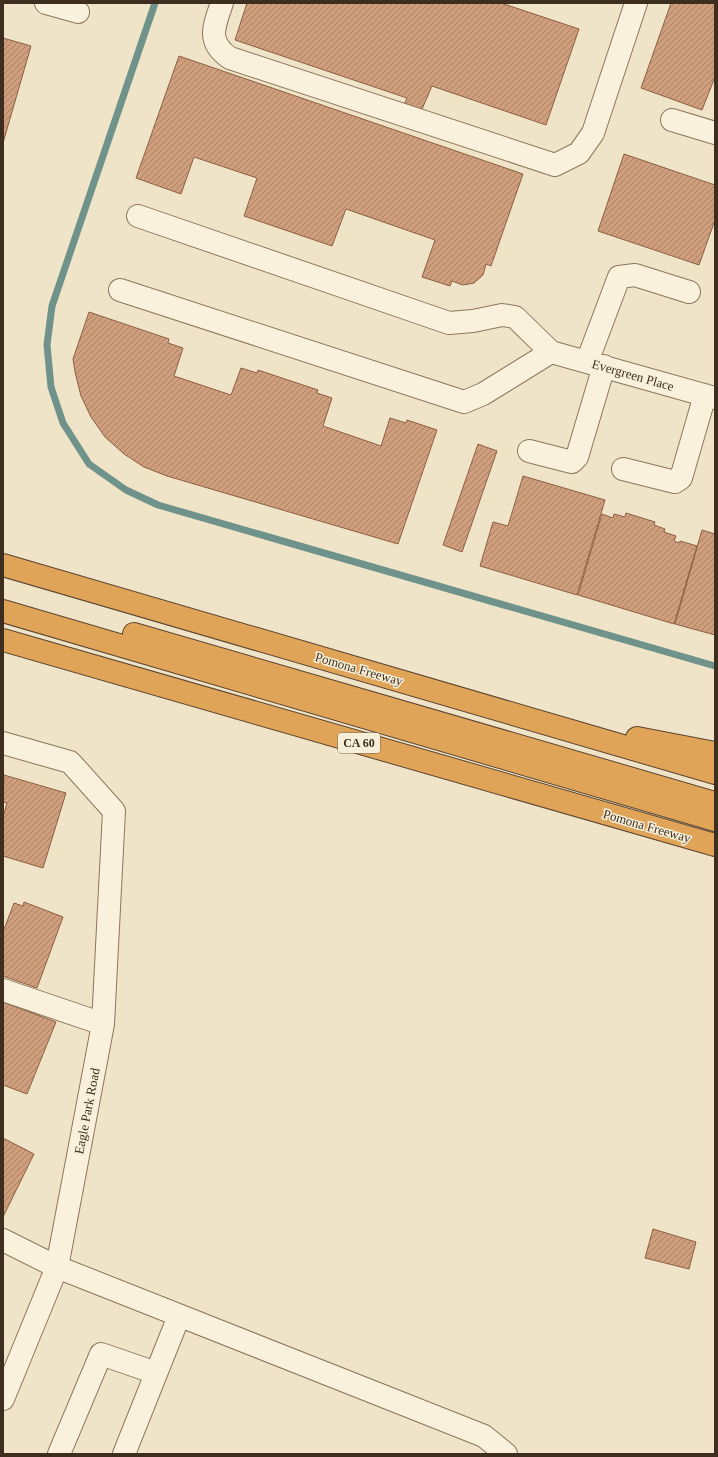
<svg xmlns="http://www.w3.org/2000/svg" width="718" height="1457" viewBox="0 0 718 1457" font-family="Georgia,serif">
<style>
.lines{fill:none;stroke-linecap:round;stroke-linejoin:round}
.stream{stroke:#6f938a;stroke-width:7}
.building{fill:url(#building-hatch);stroke:#8d5f41}
.minor-casing{stroke:#8d765c;stroke-width:24}
.highway-casing{stroke:#5b4430;stroke-width:24}
.minor{stroke:#faf1dc;stroke-width:22}
.highway{stroke:#e0a458;stroke-width:22}
.labels{text-anchor:middle;dominant-baseline:central;stroke-width:3;stroke-linejoin:round;paint-order:stroke}
.shield{fill:#f7eed8;stroke:#756857;stroke-width:1}
.shield-label{font-size:12px;font-weight:bold;fill:#3d2e20}
.street-label{font-size:13px;fill:#3d2e20;stroke:#f7eed8}
</style>
<defs>
<pattern id="building-hatch" width="6" height="6" patternUnits="userSpaceOnUse"><rect width="6" height="6" fill="#cf9f7d"/><path d="M-1 1l2-2M0 6l6-6M5 7l2-2" fill="none" stroke="#a98266"/></pattern>
</defs>
<rect width="100%" height="100%" fill="#f0e4c8"/>
<g class="lines">
<path class="stream" d="M155,3L52,306L47,345L51,387L63,423L89,464L126,490L158,505L715,666"/>
</g>
<path class="building" d="M247,3H501L579,29L546,125L432,86L419,116L402,110L407,98L235,40Z
M671,3H715V77L702,110L641,88Z
M3,38L31,46L3,143Z
M179,56L523,174L491,266L486,264L483,275L474,283L463,285L452,281L450,286L422,277L435,240L346,209L332,246L244,216L257,178L194,157L181,194L136,178Z
M624,154L715,185V220L699,265L598,231Z
M89,312L169,339L168,343L183,348L174,376L231,395L241,368L257,373L258,370L318,390L317,393L332,398L323,426L381,446L390,418L406,423L407,420L437,430L398,544L167,476L144,467L124,454L105,437L91,417L81,396L75,372L73,359Z
M478,444L497,451L462,552L443,545Z
M523,476L605,500L577,595L480,566L493,522L508,526Z
M626,513L655,522L654,525L665,529L664,532L676,536L674,541L679,543L680,541L697,546L674,624L578,595L602,514L613,518L614,514L625,517Z
M702,530L715,534V635L675,624Z
M4,775L66,793L43,868L3,856V817L7,803L3,802Z
M24,902L63,917L37,988L3,976V932L14,903L23,906Z
M3,1002L56,1022L27,1094L3,1085Z
M3,1138L34,1154L3,1217Z
M653,1229L696,1242L689,1269L645,1258Z"/>
<g class="lines">
<g class="minor-casing">
<path id="minor" d="M46,3L78,12
M222,3C214,26 206,42 230,58L555,165L579,153L593,133L636,3
M672,120L715,133
M138,216L449,323L473,321L502,315L515,317L551,352L715,398
M120,290L464,402L483,394L551,352
M587,362L619,277L635,275L689,292
M529,451L572,462L577,457L604,366
M623,469L675,482L681,478L705,395
M3,743L70,762L114,811L103,1024L57,1267L3,1399
M3,990L103,1024
M3,1240L57,1267L484,1436L506,1454
M59,1454L101,1354L156,1373
M124,1454L179,1316"/>
</g>
<g class="highway-casing">
<path id="highway" d="M3,565L715,773
M3,611L715,820
M134,634L715,803
M3,640L715,845
M637,738L715,753"/>
</g>
<use href="#minor" class="minor"/>
<use href="#highway" class="highway"/>
</g>
<g class="labels">
<rect class="shield" x="338" y="733" width="42" height="20" rx="3"/>
<g class="shield-label">
<text x="359" y="743">CA 60</text>
</g>
<g class="street-label">
<text transform="translate(633 375) rotate(16)">Evergreen Place</text>
<text transform="translate(359 669) rotate(16)">Pomona Freeway</text>
<text transform="translate(647 826) rotate(16)">Pomona Freeway</text>
<text transform="translate(87 1111) rotate(-79)">Eagle Park Road</text>
</g>
</g>
<rect width="718" height="1457" fill="none" stroke="#3d2e20" stroke-width="8"/>
</svg>
